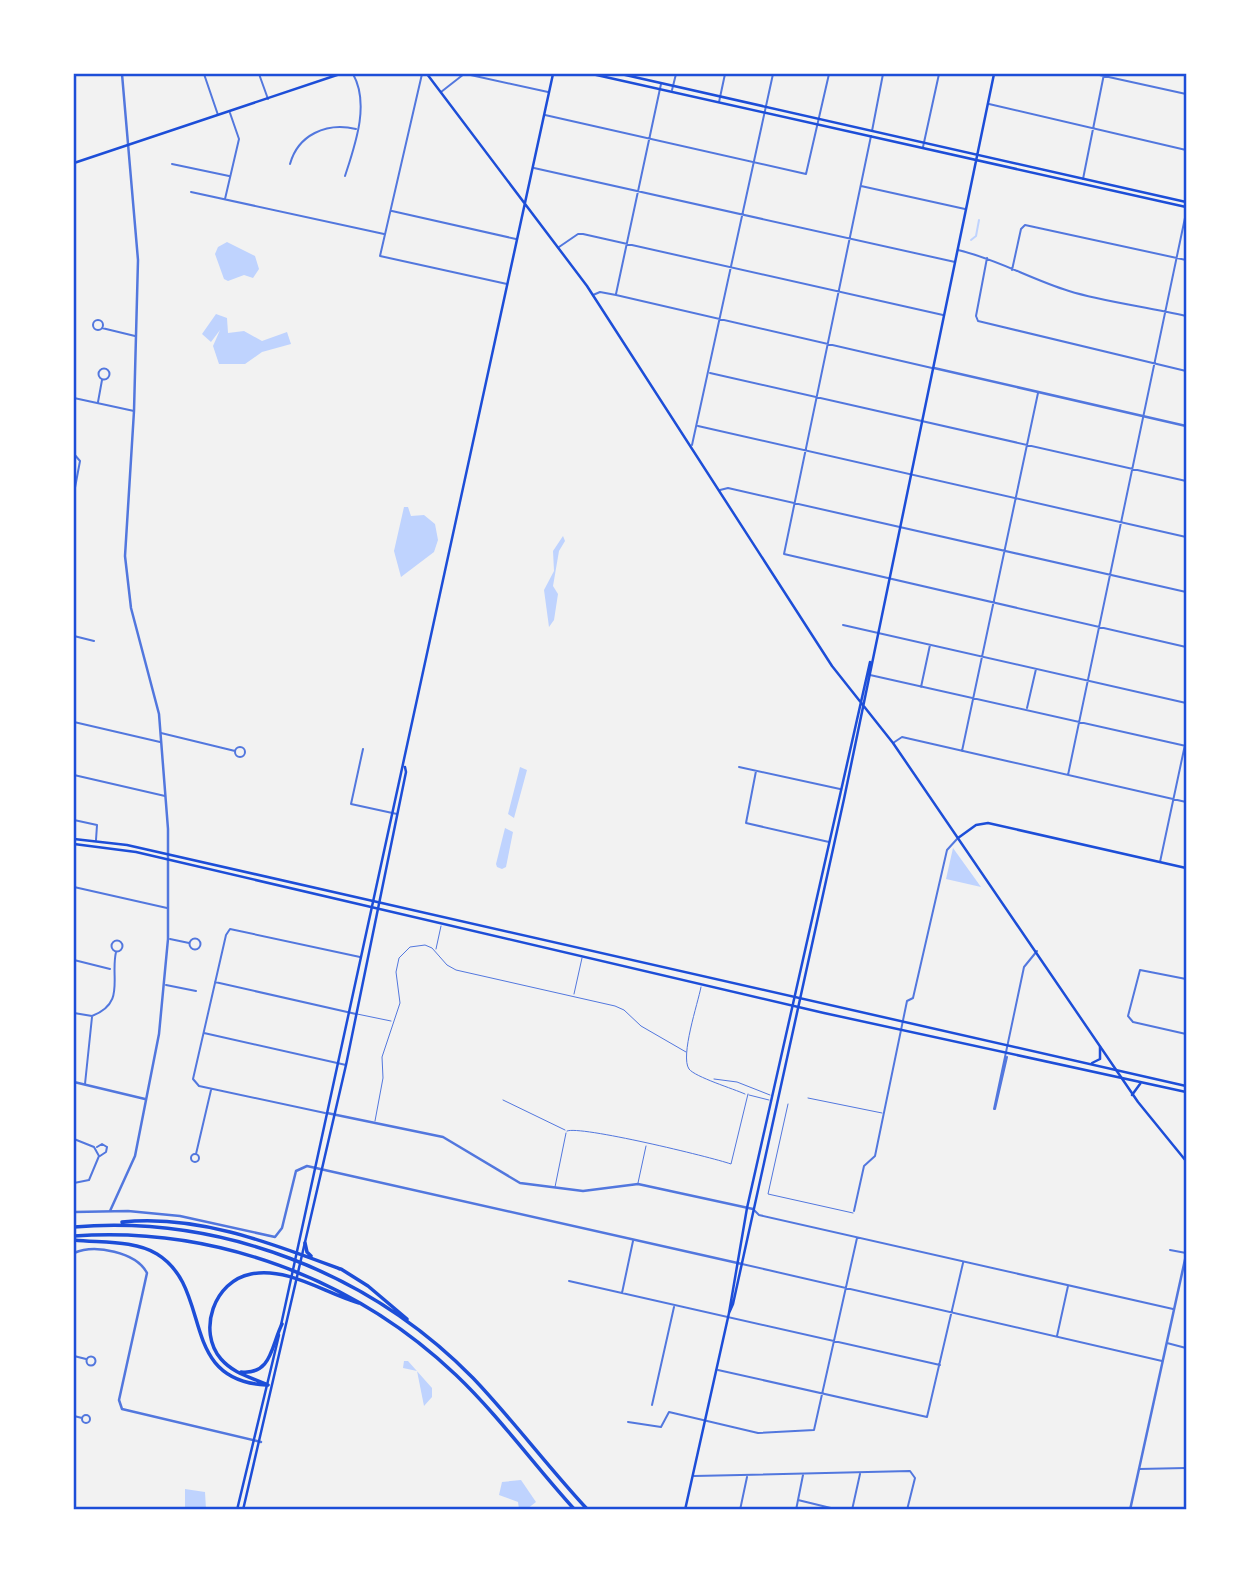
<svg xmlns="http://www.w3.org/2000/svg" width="1260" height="1583" viewBox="0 0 1260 1583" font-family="'Times New Roman',serif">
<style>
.water{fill:#bfd3fe}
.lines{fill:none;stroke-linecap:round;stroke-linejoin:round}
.stream{stroke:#bfd3fe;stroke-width:2}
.service{stroke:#5277de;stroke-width:1}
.minor{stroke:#5277de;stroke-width:2}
.tertiary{stroke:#5277de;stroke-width:2.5}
.secondary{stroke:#1d4ed8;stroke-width:2.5}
.primary{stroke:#1d4ed8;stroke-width:2.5}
.motorway{stroke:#1d4ed8;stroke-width:3.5}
.neatline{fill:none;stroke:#1d4ed8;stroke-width:2.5}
</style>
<rect width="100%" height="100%" fill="#f2f2f2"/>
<path class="water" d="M227,242L255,256L259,269L253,278L244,275L228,281L224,279L215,254L218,247Z
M216,314L227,318L228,333L244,331L262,341L287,332L291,344L262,352L245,364H219L213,346L220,330L211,342L202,334Z
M404,507H408L411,516L424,515L435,524L438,540L434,552L401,577L394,551Z
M563,536L565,541L559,551L553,586L558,594L554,620L549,627L544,590L554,571L553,551Z
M520,767L527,770L514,818L508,814Z
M505,828L513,832L506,867L502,869L497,867L496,864Z
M953,848L981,887L946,879Z
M404,1361H408L432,1388V1397L424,1406L417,1371L403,1368Z
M521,1480L536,1502L527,1509H519L518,1502L499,1495L502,1482Z
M185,1489L205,1492L206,1509H185Z"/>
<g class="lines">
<path class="stream" d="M971,240L976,236L979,220"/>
<path class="service" d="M436,949L441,926
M701,987C698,1003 680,1056 689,1069C695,1077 734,1089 745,1094
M574,994L582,958
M357,1014L391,1021
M714,1079L737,1082L770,1095
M749,1095L769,1100
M808,1098L882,1113
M503,1100L565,1130
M788,1104L768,1194L853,1213
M375,1121L383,1078L382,1057L400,1003L396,972L399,958L410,947L425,945L432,948L447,965L456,970L615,1006L624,1010L641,1026L686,1052
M567,1131C579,1125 711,1157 731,1164L748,1094
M638,1183L646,1146
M555,1187L566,1133"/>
<path class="minor" d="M204,74L218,115
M259,74L268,99
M422,74L380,256L507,284
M466,74L548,92
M976,74H980
M1095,74L1186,94
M672,90L676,74
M441,92L464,74
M719,102L725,74
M989,104L1186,150
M74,107V112
M545,115L806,174L829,74
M872,131L883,74
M871,136L784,554L1186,647
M923,147L939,74
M172,164L229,176
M290,164C298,135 326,122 356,129
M534,168L955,262
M345,176C355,145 370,104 353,74
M1083,179L1104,74
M861,186L965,209
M191,192L384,234
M225,199L239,139L230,113
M392,211L516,239
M559,247L578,234H583L943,315
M958,250C997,259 1030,279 1069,291C1104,302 1149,307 1186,316
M987,258L976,316L978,321L1186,371
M1012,270L1021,229L1025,225L1186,260
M616,294L661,84
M593,295L600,292L616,295L932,368
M93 325a5 5 0 1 1 10 0a5 5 0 1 1-10 0Z
M102,328L135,336
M98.5 374a5.5 5.5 0 1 1 11 0a5.5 5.5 0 1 1-11 0Z
M710,373L1186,481
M74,398L134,411
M98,402L102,380
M698,426L1186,537
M692,445L773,74
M74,454L80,461L74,493
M720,490L728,488L1186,592
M74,521V527
M74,578V586
M843,625L1186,703
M74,636L94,641
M870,675L1186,746
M921,687L930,645
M1027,708L1036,669
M74,722L160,742
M161,733L235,751
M893,743L902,737L1186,802
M235 752a5 5 0 1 1 10 0a5 5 0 1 1-10 0Z
M363,749L351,804L397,814
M962,751L1038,393
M739,767L840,789
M756,771L746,823L829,842
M74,775L165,796
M1068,775L1186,213
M74,820L97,825L96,840
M1160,862L1186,740
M74,887L167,908
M189.5 944a5.5 5.5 0 1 1 11 0a5.5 5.5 0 1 1-11 0Z
M170,939L189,943
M111.5 946a5.5 5.5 0 1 1 11 0a5.5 5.5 0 1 1-11 0Z
M74,960L110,969
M1186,979L1140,970L1128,1016L1133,1022L1186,1034
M215,982L356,1014
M166,985L196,991
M74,1013L92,1016C126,1003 110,978 116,952
M204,1033L346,1065
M85,1084L92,1017
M994,1109L1024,967L1037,951
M995,1109L1007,1057
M325,1113L199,1086L193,1079L226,935L230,929L360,957
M74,1139L94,1147L99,1156L89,1180L74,1183
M97,1147L102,1144L107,1147
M191 1158a4 4 0 1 1 8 0a4 4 0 1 1-8 0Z
M196,1154L211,1090
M100,1156L106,1152L107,1147
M754,1210L759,1215L1173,1309
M854,1211L864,1166L875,1156L907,1001L913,998L947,850L957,839
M1170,1250L1186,1253
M742,1264L1162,1361
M569,1281L940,1365
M622,1293L633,1241
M1057,1336L1068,1286
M1167,1343L1186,1348
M74,1356L86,1359
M86.5 1361a4.5 4.5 0 1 1 9 0a4.5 4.5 0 1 1-9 0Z
M718,1370L927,1417L963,1263
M652,1405L674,1307
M82 1419a4 4 0 1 1 8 0a4 4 0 1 1-8 0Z
M74,1416L82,1418
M628,1422L661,1427L669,1412L758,1433L814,1430L857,1238
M1139,1469L1186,1468
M694,1476L910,1471L915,1478L907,1510
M798,1500L839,1510
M740,1510L747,1477
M796,1510L803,1475
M852,1510L860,1474
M1185,1510L1186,1501"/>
<path class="tertiary" d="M934,368L1186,426
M74,1082L145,1099
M327,1113L443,1137L520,1183L583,1191L638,1184L753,1209
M110,1211L135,1156L159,1034L168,939V829L159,714L131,608L125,556L134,411L138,260L122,74
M74,1212L128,1211L180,1216L275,1237L282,1228L296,1171L307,1166L742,1264
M74,1253C95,1244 136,1252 147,1273L119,1400L122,1409L261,1442
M1130,1510L1186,1255"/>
<path class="secondary" d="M427,74L587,286L832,666L893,743L1138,1102L1186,1161
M592,74L1186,207
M621,74L1186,202
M74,163L340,74
M958,838L976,825L988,823L1186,868
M729,1313L733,1304L844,799L994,74
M281,1325L553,74
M237,1510L279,1335
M243,1510L346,1065L406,772L405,767
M685,1510L729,1313L747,1208L870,662"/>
<path class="primary" d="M74,839L127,845L1186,1086
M74,844L136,852L824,1013L1186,1092
M1092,1063L1100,1059V1047
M1132,1095L1140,1084"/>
<path class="motorway" d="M122,1222C197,1214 271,1243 340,1269
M74,1227C221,1215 369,1272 473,1378C513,1420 548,1467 588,1510
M74,1236C214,1226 354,1278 456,1375C499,1416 534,1465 575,1510
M74,1240C101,1243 134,1240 157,1254C214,1289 177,1380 266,1385
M305,1243L307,1252L311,1256
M341,1269L368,1286L407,1319
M241,1372C272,1375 271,1346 282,1324
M268,1385C251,1377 234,1374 221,1359C197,1331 214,1281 251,1274C289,1267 324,1293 359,1303"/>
</g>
<rect width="1260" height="1583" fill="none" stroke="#ffffff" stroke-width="150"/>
<rect x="75" y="75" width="1110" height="1433" class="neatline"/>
</svg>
